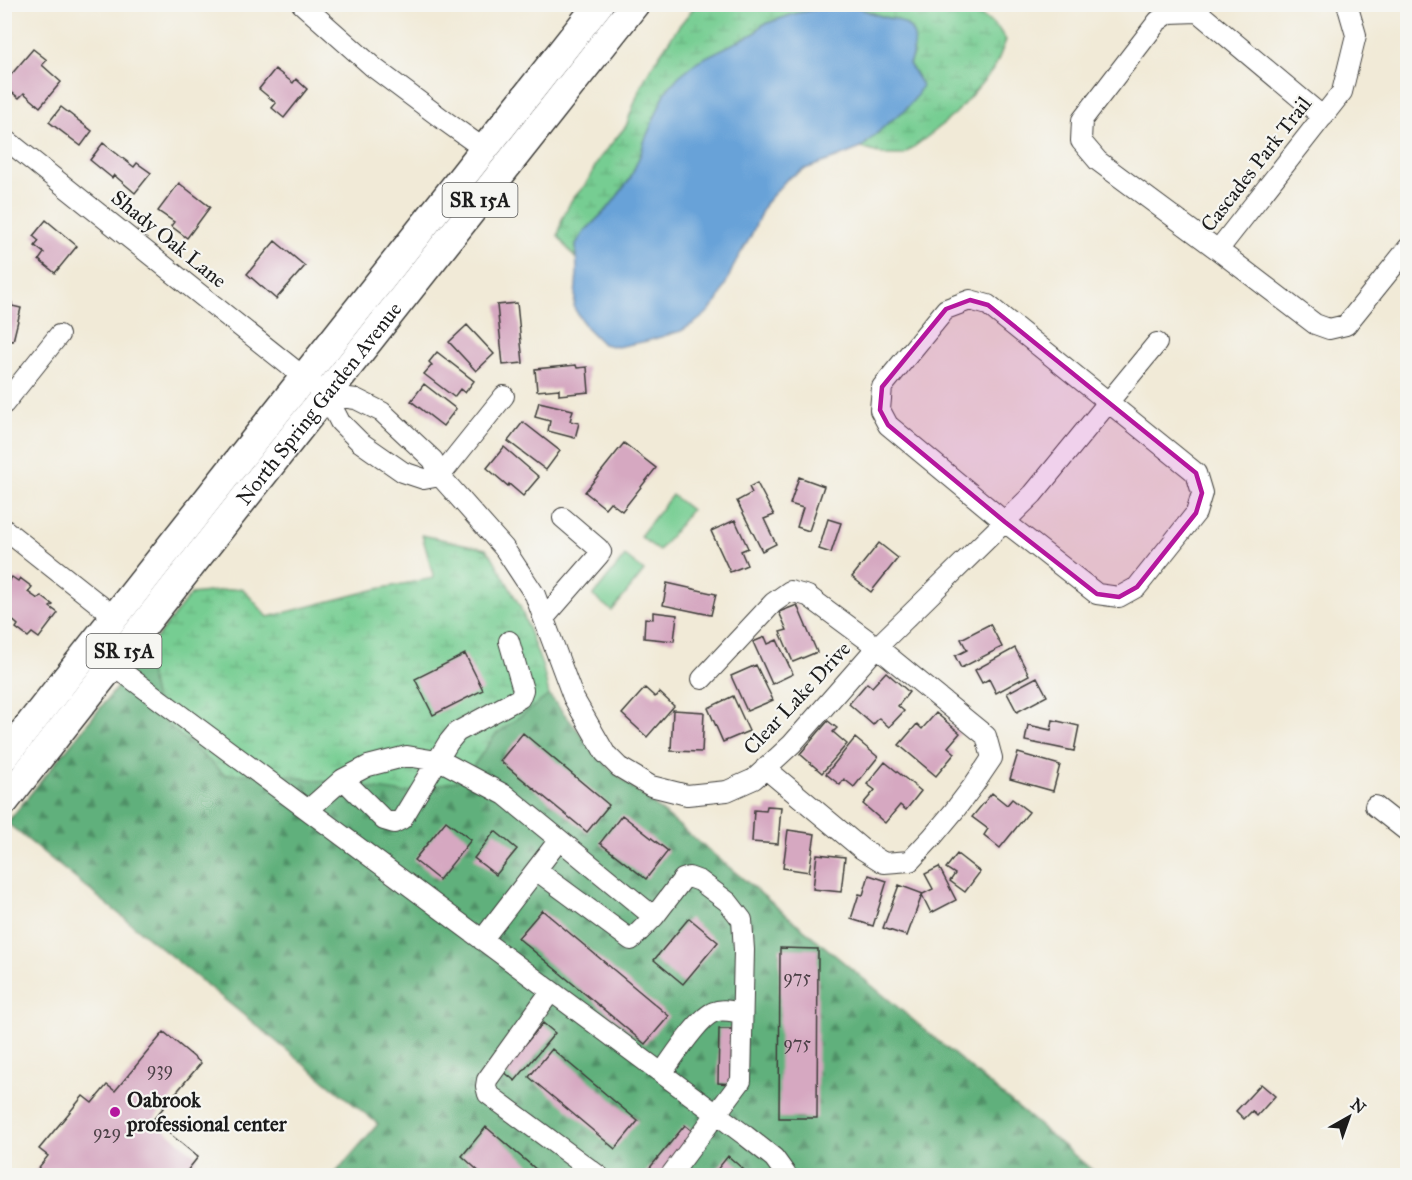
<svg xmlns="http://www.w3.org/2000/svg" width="1412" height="1180" viewBox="0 0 1412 1180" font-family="'IM FELL Great Primer',serif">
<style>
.forest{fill:url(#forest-firs);stroke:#3e664c;stroke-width:1.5}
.wetland{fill:url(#wetland-marsh);stroke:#497457;stroke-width:1.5}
.pitch{fill:#76cd92;stroke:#497457;stroke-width:1.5}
.water{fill:#68a2d8;stroke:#425f7a;stroke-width:1.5}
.building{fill:#d6a8c1}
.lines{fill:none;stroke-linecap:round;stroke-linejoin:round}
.minor-casing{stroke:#3c3b38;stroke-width:22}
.highway-casing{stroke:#3c3b38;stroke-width:31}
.minor{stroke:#fff;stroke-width:20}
.highway{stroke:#fff;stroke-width:28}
.marked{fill:#b5179e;fill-opacity:0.2;stroke:#b5179e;stroke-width:4.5;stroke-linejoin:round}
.poi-dot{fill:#b5179e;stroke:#f6f6f2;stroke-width:2}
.labels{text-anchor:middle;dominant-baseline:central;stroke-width:4.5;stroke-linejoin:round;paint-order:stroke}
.number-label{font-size:18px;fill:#4a3f45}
.shield{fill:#f6f6f2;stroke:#5d5d5c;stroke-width:1.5}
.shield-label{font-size:20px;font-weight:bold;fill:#1c1c1c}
.street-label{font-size:21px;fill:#1c1c1c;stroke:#f6f6f2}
.poi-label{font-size:21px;font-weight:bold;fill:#1c1c1c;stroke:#f6f6f2;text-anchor:start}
</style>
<defs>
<pattern id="forest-firs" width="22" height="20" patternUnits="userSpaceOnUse" patternTransform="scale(1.5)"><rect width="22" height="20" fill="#60b07c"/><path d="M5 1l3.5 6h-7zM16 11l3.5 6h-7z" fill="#4e8e65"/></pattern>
<pattern id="wetland-marsh" width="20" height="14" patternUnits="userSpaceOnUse" patternTransform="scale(1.5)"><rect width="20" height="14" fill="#76cd92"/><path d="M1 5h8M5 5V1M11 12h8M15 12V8" fill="none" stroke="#66af7d"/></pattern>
</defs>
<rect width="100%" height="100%" fill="#f6f6f2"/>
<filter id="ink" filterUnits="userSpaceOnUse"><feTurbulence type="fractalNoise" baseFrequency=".0167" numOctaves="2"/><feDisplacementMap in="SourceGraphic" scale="12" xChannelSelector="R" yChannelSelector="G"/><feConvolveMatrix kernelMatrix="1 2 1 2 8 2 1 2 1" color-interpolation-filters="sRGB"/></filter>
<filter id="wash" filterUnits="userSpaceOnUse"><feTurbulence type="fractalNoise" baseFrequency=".008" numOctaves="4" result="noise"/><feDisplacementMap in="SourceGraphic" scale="24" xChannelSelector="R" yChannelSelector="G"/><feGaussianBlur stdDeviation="1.35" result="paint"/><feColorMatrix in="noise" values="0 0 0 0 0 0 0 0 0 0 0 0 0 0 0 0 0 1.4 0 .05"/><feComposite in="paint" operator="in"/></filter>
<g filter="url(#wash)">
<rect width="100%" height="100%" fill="#f1ead7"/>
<path class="forest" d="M147,650L150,676L158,716L266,773L464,779L495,735L549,695L607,766L900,1009L1098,1175H334L378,1124L7,823Z"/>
<path class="wetland" d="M700,4L968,5L998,28L1006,40L999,58L992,71L956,113L935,131L903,155H885L861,148L888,123L905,110L918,77L909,64L914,52L897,20L884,17L857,7L819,9L797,13L762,25L755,33L714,54L666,91L644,142L641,153L630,179L610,206L584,232L576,244L575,258L558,236L562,219L571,201L586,184L599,159L626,126L640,88L652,66L679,26L695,6Z
M422,535L486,549L492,556L520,606L543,668L549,695L495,735L464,779L404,793L266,773L225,775L158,716L150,676L147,650L191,594L242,588L268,617L377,589L434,578Z"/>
<path class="pitch" d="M672,495L691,510L659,551L640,536Z
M625,556L644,571L612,611L593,596Z"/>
<path class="water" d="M857,7C866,11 875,15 884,17C889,19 894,18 898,20C920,30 916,46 909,64L922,85L916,97L905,110L888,123L861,148L836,158L802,170L787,179L765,204L750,238L736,261L718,301L706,314L696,322L681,331L647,341L617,347L603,344L586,327L574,308L577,273L576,244L584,232L610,206L630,179L641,153L644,142L666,91L679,76L698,61L755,33L762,25L797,13L819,9Z"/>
<g id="blocks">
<path class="building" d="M33,49L47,60L42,65L61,82L40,107L24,93L19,98L4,86V83Z
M275,69L293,83L296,79L307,89L284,118L272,108L276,103L259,89Z
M61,107L92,131L81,146L49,122Z
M103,143L134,167L137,163L151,173L135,193L114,175L112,178L90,160Z
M179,183L210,207L187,238L171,226L174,222L158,211Z
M46,220L77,246L55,273L39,260L44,253L35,246L39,241L33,236Z
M275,241L305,266L276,299L247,274Z
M4,302L12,303V306L21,308L13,341L4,339Z
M517,303L523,363L503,365L497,305Z
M467,325L494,354L476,371L449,342Z
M437,352L474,381L465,393L460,389L454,397L424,374L432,365L429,362Z
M576,365L577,368L587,367L589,392L559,395V389L537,391L535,369Z
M424,384L456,409L443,426L411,401Z
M539,402L573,410L570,421L579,423L575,438L548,431L550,421L535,417Z
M523,422L560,451L546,470L508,441Z
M624,443L656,468L622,511L610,502L605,508L585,492Z
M504,447L539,477L523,496L509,484L508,486L487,468Z
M799,477L824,486L809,531L797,527L803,508L790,504Z
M757,483L774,515L764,519L776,544L762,551L737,501L752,493L749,487Z
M828,519L841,523L831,553L819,549Z
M735,520L748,548L741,551L747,565L730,572L711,531Z
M879,543L898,558L871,592L852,577Z
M12,577L18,581L20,578L32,587L28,592L38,599L41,596L53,605L50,607L58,613L39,638L32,633L28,637L16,628L18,625L10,618L7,621L4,620V587Z
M667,583L716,594L711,615L663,605Z
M797,605L817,652L793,662L780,632L787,630L779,612Z
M653,612L677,615L674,641L644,638L645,618L653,619Z
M990,624L1002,647L961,668L955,656L967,650L961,639Z
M765,637L768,644L777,640L793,674L772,684L753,642Z
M1015,648L1029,675L996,693L989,679L982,683L975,670Z
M465,654L483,690L433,715L415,679Z
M756,665L773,700L747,711L731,676Z
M886,672L909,692L898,706L904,711L889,727L879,718L873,725L849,704L867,683L872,687Z
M1037,677L1047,696L1017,712L1007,693Z
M645,688L655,697L659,692L674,706L647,737L622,714Z
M733,696L749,731L723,742L708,708Z
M673,710L704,712L702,752L671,751Z
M936,713L960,733L948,747L955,753L936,776L899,745L917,724L922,729Z
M1053,720L1079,726L1074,751L1025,741L1028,725L1051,730Z
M828,721L837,728L833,732L847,744L822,773L800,754Z
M523,733L609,805L587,832L500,761Z
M855,738L878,757L854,787L844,779L840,785L826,774Z
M1018,753L1060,765L1053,791L1010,779Z
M885,762L921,791L906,810L900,805L885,823L863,804L875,790L867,784Z
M992,793L1007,805L1012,799L1029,812L1000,848L984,835L988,829L972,817Z
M767,806L781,807L778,844L752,842L754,810L766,811Z
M622,815L668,851L646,879L600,843Z
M446,821L471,840L439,880L414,860Z
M788,830L815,834L809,872L783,868Z
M495,831L517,849L496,875L474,858Z
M817,854L845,857L841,892L813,889Z
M957,854L980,872L965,892L950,881L955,874L946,868Z
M939,867L956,900L931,913L922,895L907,936L883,928L899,885L923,894L933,889L925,874Z
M869,875L887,881L873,926L851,919L859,894L863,895Z
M542,910L669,1016L645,1044L518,938Z
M689,918L718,942L683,984L654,960Z
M780,948L818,949L817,1118H779Z
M543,1023L555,1033L515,1081L503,1071Z
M719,1029H732L731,1084L718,1083Z
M164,1032L201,1063L153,1120L198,1157L183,1176H32L48,1156L39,1149L83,1096L92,1103L107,1085L115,1091Z
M552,1049L638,1121L615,1149L529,1077Z
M1261,1084L1275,1096L1257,1116L1252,1111L1244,1119L1236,1111Z
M685,1125L697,1135L663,1176H643Z
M486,1127L544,1176H484L462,1156Z
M728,1156L751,1176H712Z"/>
</g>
</g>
<g filter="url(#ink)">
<use href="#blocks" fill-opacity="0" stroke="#3c3b38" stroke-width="1.5"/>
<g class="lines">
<g class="minor-casing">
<path id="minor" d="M302,4L373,67L445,121L484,149
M1347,4L1356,35L1342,92L1218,250L1315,324L1329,329L1346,325L1408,248
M4,138L326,395L340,422L360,442L403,472L424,479L440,476
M1218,250L1098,161L1081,141L1082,120L1158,21L1169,13L1198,12L1323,117
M970,300L988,305L1196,473L1202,493L1196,513L1137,587L1119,597L1097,594L1005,522L888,425L880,410L882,387L946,309Z
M326,395L356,399L382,412L433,460L440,476L504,548L535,595L573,697L605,753L619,767L651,786L687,795L727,791L754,779L792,744L877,647L1033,494L1157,343
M4,404L59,335
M440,476L504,396
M4,529L115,617
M544,618L599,555L601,552L598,548L563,518
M113,665L746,1136L774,1158L787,1176
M702,679L773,603L790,591L808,596L877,647L986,736L992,758C967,797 942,828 910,861L884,863L862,849L765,768
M343,779L384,820L394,823L402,819L448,743L457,732L520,698L523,690L509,641
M1375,806L1408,832
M308,810L343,779L368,766L407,756L443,762L505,795L654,917
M536,870L631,940L654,917L683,879L689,877L700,881L728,902L742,920L744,950L741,1081L670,1176
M482,940L559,840
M551,991L487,1080L486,1086L488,1094L599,1176
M662,1073C672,1059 699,1017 714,1012C723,1008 733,1012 742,1013"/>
</g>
<g class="highway-casing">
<g id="highway">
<path d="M4,757L599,4"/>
<path id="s1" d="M4,802L635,4"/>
</g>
</g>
<use href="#minor" class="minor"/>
<use href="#highway" class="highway"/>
</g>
</g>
<path class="marked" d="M970,300L988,305L1196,473L1202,493L1196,513L1137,587L1119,597L1097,594L1005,522L888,425L880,410L882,387L946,309Z"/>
<circle class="poi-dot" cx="115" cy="1112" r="6"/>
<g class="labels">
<g class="number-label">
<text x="797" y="977">975</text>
<text x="797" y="1043">975</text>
<text x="160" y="1069">939</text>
<text x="107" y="1132">929</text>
</g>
<g class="shield">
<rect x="442.5" y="183" width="75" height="34" rx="4.5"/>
<rect x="86.5" y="634" width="75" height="34" rx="4.5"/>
</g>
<g class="shield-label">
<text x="480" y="200">SR 15A</text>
<text x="124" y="651">SR 15A</text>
</g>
<g class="street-label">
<text transform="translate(1256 164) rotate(-52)">Cascades Park Trail</text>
<text transform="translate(169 239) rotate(39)">Shady Oak Lane</text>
<text stroke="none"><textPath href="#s1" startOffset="508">North Spring Garden Avenue</textPath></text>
<text transform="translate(797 698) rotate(-47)">Clear Lake Drive</text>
</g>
<g class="poi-label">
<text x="127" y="1100">Oabrook<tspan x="127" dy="24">professional center</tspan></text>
</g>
</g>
<rect width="1412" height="1180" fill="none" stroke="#f6f6f2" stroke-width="24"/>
<g transform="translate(1349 1117) rotate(40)" stroke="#f6f6f2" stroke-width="4.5" paint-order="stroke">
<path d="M0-4.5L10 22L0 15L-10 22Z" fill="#1c1c1c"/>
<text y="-9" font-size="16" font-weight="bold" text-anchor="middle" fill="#1c1c1c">N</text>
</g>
</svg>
